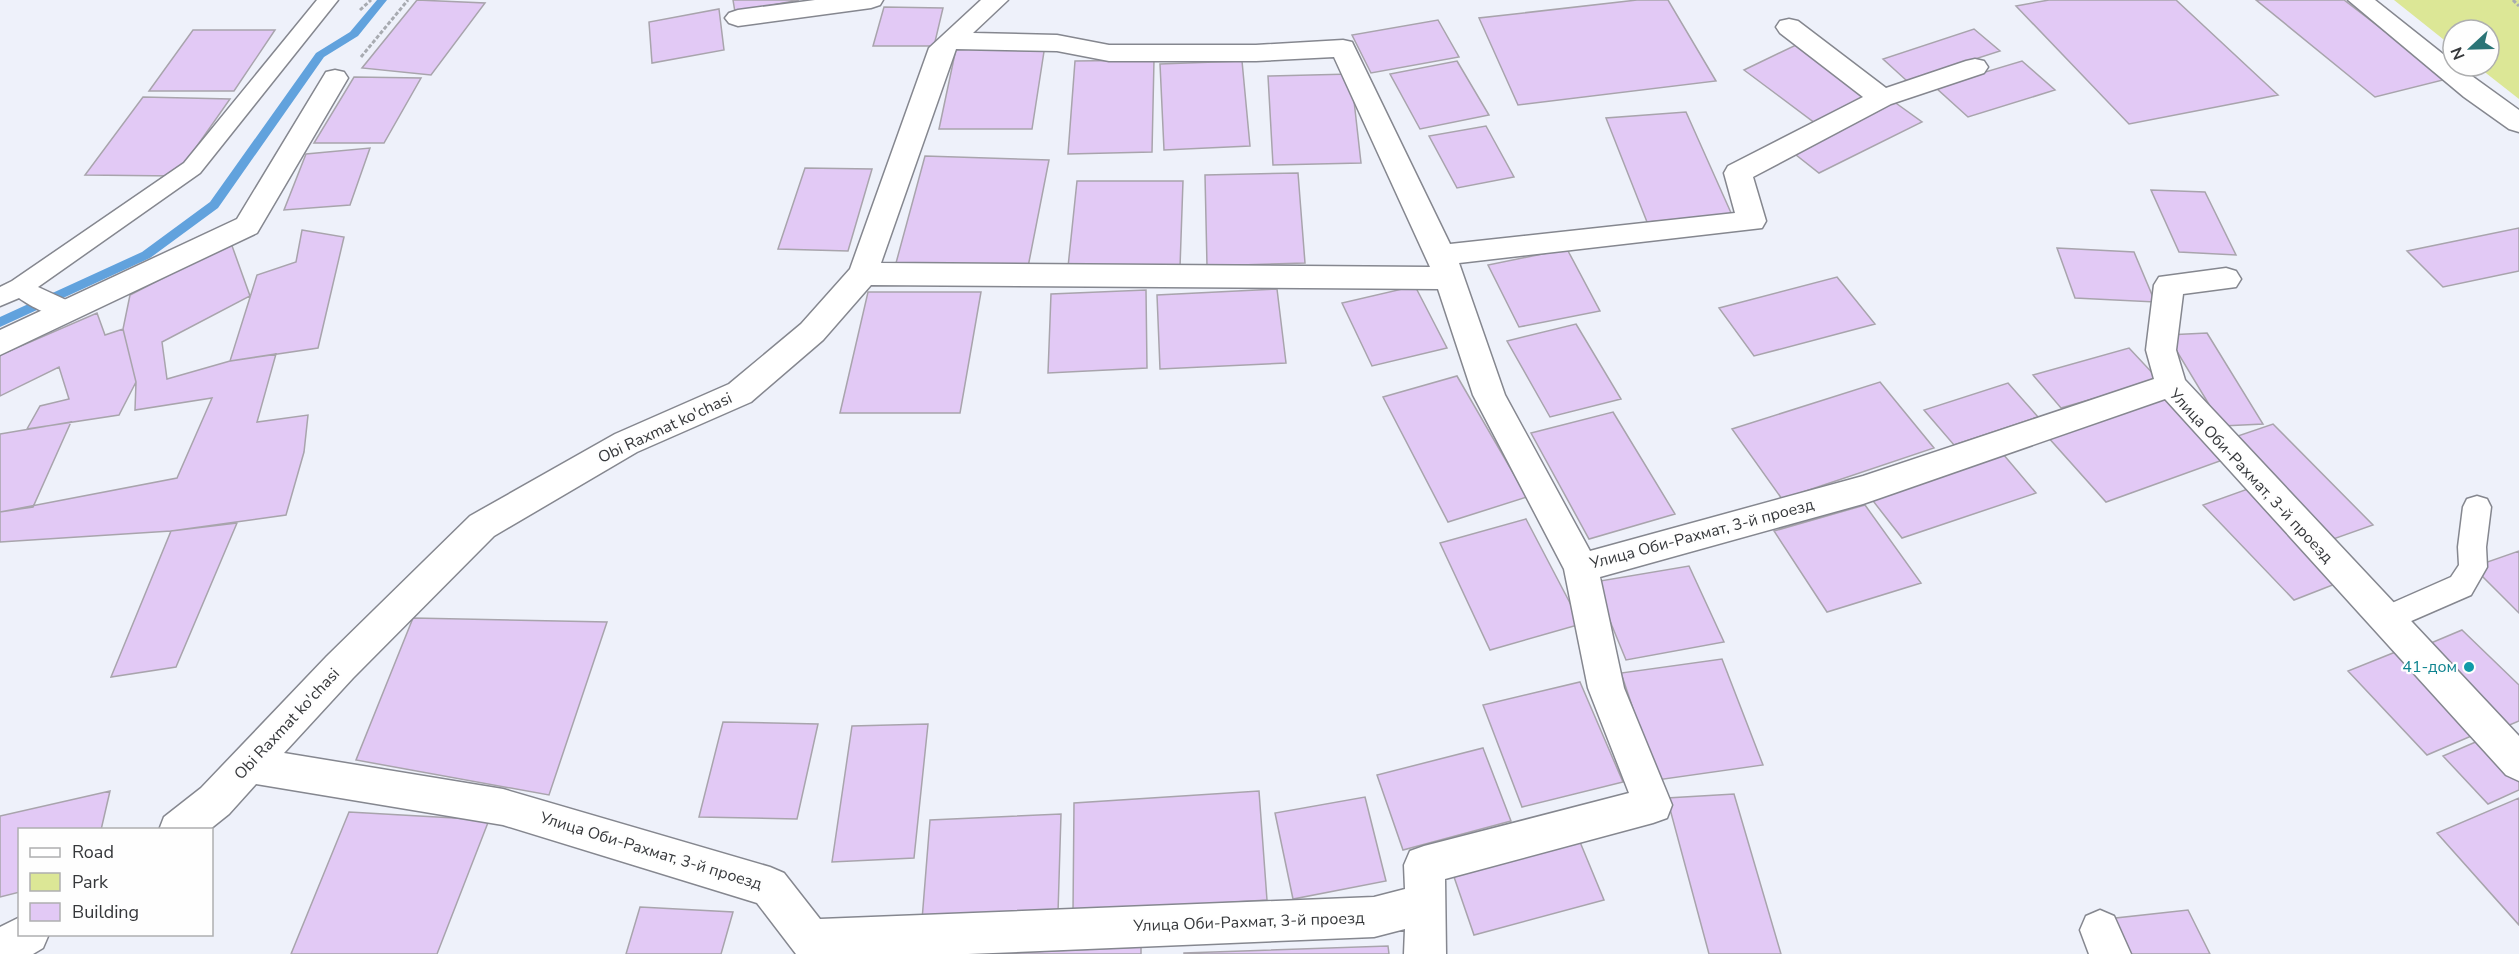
<svg xmlns="http://www.w3.org/2000/svg" width="2519" height="954" viewBox="0 0 2519 954" font-family="'Nunito Sans',sans-serif">
<style>
.green{fill:#dce796}
.lines{fill:none;stroke-linecap:round;stroke-linejoin:round}
.stream{fill:#61a2dd;fill-rule:evenodd}
.building{fill:#e2c9f5;stroke:#a8a4ac;stroke-width:1.5}
.lane-casing{stroke:#85878f;stroke-width:3}
.street-casing{stroke:#85878f;stroke-width:3}
.path{stroke:#a8abb1;stroke-width:3;stroke-dasharray:4 2;stroke-linecap:butt}
.lane{fill:#fff;fill-rule:evenodd}
.street{fill:#fff;fill-rule:evenodd}
.culture-dot{fill:#0f9aa8;stroke:#fefefe;stroke-width:2}
.labels{text-anchor:middle;dominant-baseline:central;stroke-width:4.5;stroke-linejoin:round;paint-order:stroke}
.street-label{font-size:16px;fill:#36383b;stroke:#fefefe}
.culture-label{font-size:16px;fill:#0d838f;stroke:#fefefe;text-anchor:end}
</style>
<rect width="100%" height="100%" fill="#eef1fa"/>
<path class="green" d="M2394,0H2519V99L2477,66H2489V30H2453V47Z"/>
<g class="lines">
<path class="stream" d="M377,0H387L358,36L324,57L218,208L150,258L0,327V317L142,252L210,202L316,53L350,32Z"/>
</g>
<path class="building" d="M417,0L485,3L431,75L362,68Z
M733,0H799L735,12Z
M1637,0H1668L1716,81L1518,105L1479,18Z
M2049,0H2176L2278,95L2129,124L2016,6Z
M2256,0H2344L2447,79L2375,97Z
M884,7L943,8L934,46H873Z
M719,9L724,50L652,63L649,22Z
M1438,20L1459,57L1371,73L1352,35Z
M1974,29L2000,51L1907,81L1883,59Z
M193,30H275L234,91H149Z
M957,44L1045,45L1032,129H939Z
M1798,44L1870,94L1815,123L1744,70Z
M1154,60L1152,152L1068,154L1075,61Z
M1242,61L1250,146L1164,150L1160,64Z
M1457,61L1489,115L1420,129L1390,74Z
M2022,61L2055,90L1968,117L1935,87Z
M1351,74L1361,163L1273,165L1268,76Z
M354,77L421,78L384,143H314Z
M143,97L230,99L176,176L85,175Z
M1893,101L1922,122L1819,173L1791,151Z
M1686,112L1732,215L1647,222L1606,118Z
M1486,126L1514,177L1457,188L1429,136Z
M370,148L350,205L284,210L306,154Z
M925,156L1049,160L1028,267L896,263Z
M805,168L872,169L848,251L778,249Z
M1298,173L1305,263L1207,266L1205,175Z
M1077,181H1183L1180,267H1068Z
M2151,190L2205,192L2236,255L2179,252Z
M2519,228V271L2443,287L2407,251Z
M302,230L344,237L318,348L230,361L257,275L296,262Z
M231,243L250,296L162,342L167,379L230,361L276,354L257,422L308,415L304,452L286,515L171,531L0,542V512L177,478L212,398L135,410L136,382L123,329L130,295Z
M2057,248L2134,252L2155,302L2075,298Z
M1567,249L1600,311L1519,327L1488,265Z
M1837,277L1875,324L1754,356L1719,308Z
M1415,286L1447,348L1372,366L1342,303Z
M1277,289L1286,363L1160,369L1157,295Z
M1146,290L1147,368L1048,373L1051,294Z
M868,292H981L960,413H840Z
M97,313L105,335L123,329L136,382L119,415L27,429L40,406L69,399L59,367L0,396V355Z
M1576,324L1621,399L1550,417L1507,341Z
M2207,333L2263,424L2222,426L2167,335Z
M2129,348L2159,380L2061,408L2033,375Z
M1457,376L1527,497L1448,522L1383,397Z
M1880,382L1934,448L1782,499L1732,429Z
M2008,383L2038,417L1954,445L1924,410Z
M2168,393L2231,457L2106,502L2047,436Z
M1613,412L1675,514L1589,539L1531,433Z
M71,422L33,507L0,512V434Z
M2273,424L2373,525L2325,542L2226,440Z
M2003,454L2036,493L1902,538L1870,497Z
M2256,486L2348,579L2294,600L2203,505Z
M1865,505L1921,583L1827,612L1774,531Z
M1526,519L1581,624L1490,650L1440,543Z
M237,523L176,667L111,677L171,531Z
M2519,551V613L2473,567Z
M1689,566L1724,642L1626,660L1594,582Z
M413,618L607,622L549,795L356,760Z
M2462,630L2519,685V721L2500,729L2419,648Z
M2403,649L2483,731L2427,755L2348,671Z
M1722,659L1763,765L1657,780L1621,673Z
M1580,682L1623,782L1522,807L1483,705Z
M723,722L818,724L797,819L699,817Z
M928,724L914,858L832,862L852,726Z
M2485,738L2519,773V790L2488,804L2443,756Z
M1483,748L1511,821L1403,850L1377,775Z
M110,791L101,830H20V892L0,897V816Z
M1259,791L1267,900L1073,912L1074,803Z
M1734,794L1781,954H1709L1667,798Z
M1365,797L1386,881L1293,899L1275,813Z
M2519,798V925L2437,833Z
M349,812L489,820L437,954H291Z
M1061,814L1058,913L922,920L930,820Z
M1580,842L1604,900L1474,935L1453,874Z
M640,907L733,912L721,954H626Z
M2188,910L2210,954H2124L2107,919Z
M1388,946L1389,954H1184V953Z
M1141,947V954H985Z"/>
<g class="lines">
<g class="lane-casing">
<path id="lane" d="M317,0H338L200,173L38,287L77,305L80,311L77,317C60,322 33,308 19,298L0,306V287L12,281L184,163Z
M2477,496L2487,499L2491,507L2486,547L2487,567L2471,595L2386,632L2376,628L2371,619L2376,610L2451,577L2459,565L2458,547L2463,507L2467,499Z"/>
</g>
<g class="street-casing">
<path id="street" d="M815,0H883L880,5L871,8L738,26L729,23L725,18L729,13L738,10Z
M981,0H1008L973,33L1057,35L1109,45H1256L1343,40L1352,42L1450,244L1735,213L1724,173L1728,166L1863,97L1780,33L1776,27L1780,21L1789,19L1798,21L1886,88L1966,61L1975,59L1984,61L1988,67L1984,73L1891,104L1753,177L1766,221L1762,228L1459,263L1505,395L1590,551L1863,476L2154,379L2146,350L2154,285L2159,277L2226,268L2236,271L2241,279L2236,287L2183,294L2176,350L2185,380L2519,736V781L2506,775L2165,399L1863,504L1600,577L1624,688L1672,805L1667,818L1653,823L1445,879L1446,954H1404L1405,929L1374,937L968,954H796L757,903L503,825L256,784L229,814L209,830H159L164,817L201,788L327,656L470,516L615,434L729,384L801,324L850,269L929,48ZM956,49L1057,51L1109,61H1256L1334,57L1430,267L881,263ZM871,285L1438,289L1473,395L1564,569L1588,688L1629,793L1424,846L1410,851L1404,865L1405,889L1374,897L820,919L784,873L770,867L503,789L284,753L353,678L494,536L637,452L751,402L823,340Z
M2348,0H2375L2453,62V66H2458L2519,110V132L2509,129L2464,97Z
M335,70L344,72L348,78L257,233L0,355V330L237,219L326,72Z
M2100,910L2114,916L2131,954H2089L2080,930L2086,916Z
M20,917V934H49L43,948L33,954H0V927Z"/>
</g>
<path class="path" d="M2513,0L2519,6
M360,10L371,0
M361,57L408,0"/>
<use href="#lane" class="lane"/>
<use href="#street" class="street"/>
</g>
<circle class="culture-dot" cx="2469" cy="667" r="6"/>
<g class="labels">
<g class="street-label">
<text transform="translate(665 428) rotate(-25)">Obi Raxmat ko'chasi</text>
<text transform="translate(2251 476) rotate(47)">Улица Оби-Рахмат, 3-й проезд</text>
<text transform="translate(1702 534) rotate(-15)">Улица Оби-Рахмат, 3-й проезд</text>
<text transform="translate(287 724) rotate(-47)">Obi Raxmat ko'chasi</text>
<text transform="translate(651 851) rotate(17)">Улица Оби-Рахмат, 3-й проезд</text>
<text transform="translate(1249 922) rotate(-2)">Улица Оби-Рахмат, 3-й проезд</text>
</g>
<g class="culture-label">
<text x="2457" y="667">41-дом</text>
</g>
</g>
<rect x="18" y="828" width="195" height="108" fill="#fefefe" stroke="#aeafb0" stroke-width="1.5"/>
<rect x="30" y="848" width="30" height="9" fill="#ffffff" stroke="#aeafb0" stroke-width="1.5"/>
<text x="72" y="858" font-size="18" fill="#36383b">Road</text>
<rect x="30" y="873" width="30" height="18" fill="#dce796" stroke="#aeafb0" stroke-width="1.5"/>
<text x="72" y="888" font-size="18" fill="#36383b">Park</text>
<rect x="30" y="903" width="30" height="18" fill="#e2c9f5" stroke="#aeafb0" stroke-width="1.5"/>
<text x="72" y="918" font-size="18" fill="#36383b">Building</text>
<g transform="translate(2471 48) rotate(248)"><circle r="28" fill="#fefefe" stroke="#aeafb0" stroke-width="1.5"/>
<path d="M0-4.5L10 22L0 15L-10 22Z" fill="#2b7577"/>
<text y="-9" font-size="16" font-weight="bold" text-anchor="middle" fill="#36383b">N</text>
</g>
</svg>
